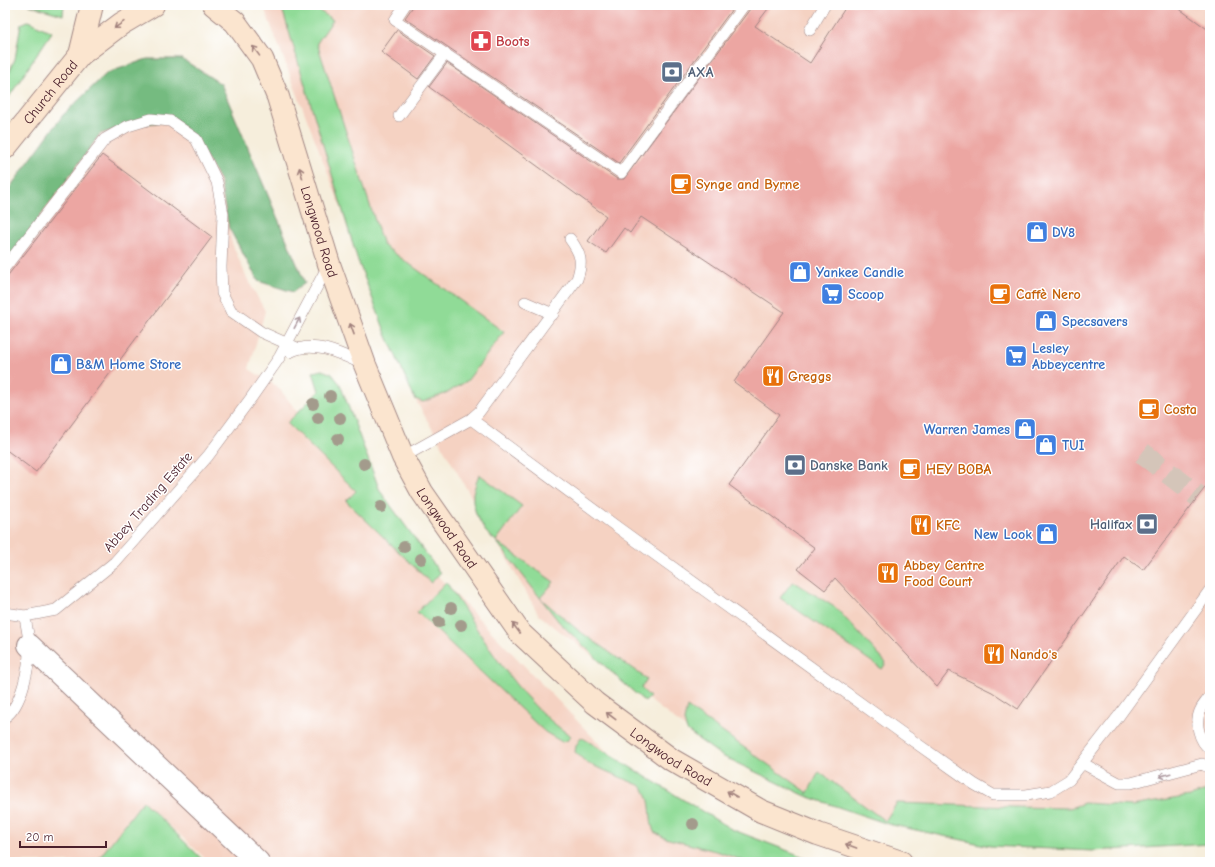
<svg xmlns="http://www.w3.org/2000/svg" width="1215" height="867" viewBox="0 0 1215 867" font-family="'Comic Neue',sans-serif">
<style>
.built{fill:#f5d2c2}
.green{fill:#90db97;stroke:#6d7d61}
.forest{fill:#74bb80;stroke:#5f6d56}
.building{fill:#eca6a2}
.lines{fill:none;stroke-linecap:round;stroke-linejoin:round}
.street-tunnel{stroke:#d4c5b9;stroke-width:22;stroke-dasharray:22 11;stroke-linecap:butt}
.lane-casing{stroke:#a08684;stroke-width:12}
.street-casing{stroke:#a08684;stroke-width:24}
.secondary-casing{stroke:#a08684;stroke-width:24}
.lane{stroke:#fff;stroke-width:11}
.street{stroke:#fff;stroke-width:22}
.secondary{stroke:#fbe5cf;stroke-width:22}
.tree{fill:#a39b8c}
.oneway{stroke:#a2827d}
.oneway2{stroke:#ae9aa0}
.labels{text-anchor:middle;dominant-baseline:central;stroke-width:3;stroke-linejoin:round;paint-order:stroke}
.health-label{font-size:14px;font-weight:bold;fill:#be3a42;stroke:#fff;text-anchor:start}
.service-label{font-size:14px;font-weight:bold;fill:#4e5e75;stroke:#fff;text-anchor:start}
.street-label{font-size:14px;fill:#4a1f2b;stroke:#fff}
.food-label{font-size:14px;font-weight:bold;fill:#c56008;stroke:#fff;text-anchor:start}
.shop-label{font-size:14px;font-weight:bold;fill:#366cbe;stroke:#fff;text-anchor:start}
</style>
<rect width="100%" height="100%" fill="#fff"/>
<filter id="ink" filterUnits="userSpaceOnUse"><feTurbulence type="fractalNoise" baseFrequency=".025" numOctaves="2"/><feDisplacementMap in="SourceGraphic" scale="8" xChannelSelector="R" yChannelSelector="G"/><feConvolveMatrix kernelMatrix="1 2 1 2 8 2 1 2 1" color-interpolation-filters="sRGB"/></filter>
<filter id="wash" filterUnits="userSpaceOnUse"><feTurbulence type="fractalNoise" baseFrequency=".012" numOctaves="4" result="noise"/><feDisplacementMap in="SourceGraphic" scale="16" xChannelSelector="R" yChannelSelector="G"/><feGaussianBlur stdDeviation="0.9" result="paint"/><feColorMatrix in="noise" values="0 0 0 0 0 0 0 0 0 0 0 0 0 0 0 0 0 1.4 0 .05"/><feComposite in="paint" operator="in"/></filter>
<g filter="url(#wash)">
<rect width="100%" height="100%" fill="#f6eedc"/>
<path class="built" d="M263,5H1210V844L885,822L722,756L539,615L415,399Z
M171,114L219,176L232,243L247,278L265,311L249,369L278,387L377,513L665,812L814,862H209L143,801L96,862H5V266L100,134Z"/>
<path class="green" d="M29,5H64L63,15Z
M281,5H311L333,20L317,43L383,245L504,332L467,381L447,393L423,402L415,399L386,334L357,258Z
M28,21L52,32L5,103V81L15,59L21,24Z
M322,370L332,374L340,384L380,491L440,573L431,583L346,501L356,491L287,423L319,391L313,372Z
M479,474L522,506L496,541L554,582L540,598L578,630L647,679L641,688L650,697L645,702L609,670L559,622L496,541L486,532L476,514L473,502V493Z
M793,581L836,608L886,663L882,669L780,598Z
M446,582C483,636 516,700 571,736L568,740L562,742L545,732L417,612Z
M687,707L807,792V794L819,772L885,821L897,803L1013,807L1070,808L1084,803L1132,806L1190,796L1210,790V844L1093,851L990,846L888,824L806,796L722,756L687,731L684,721Z
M581,737L731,829L817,862H747L719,852L665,838L654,832C648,817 654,799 641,786L587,763L575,752L576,746Z
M143,801L205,862H96Z"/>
<path class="forest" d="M147,59H182L221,84L305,283L293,292L258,281L229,228L220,181L196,139L170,121L128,126L100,134L5,265V194L63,115L107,73Z"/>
<g id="blocks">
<path class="building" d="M414,5H735L619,163L405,18Z
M751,5H771L755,26L810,63L847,5H1174L1210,31V481L1143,570L1124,556L1018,709L992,692L949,671L937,687L835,578L825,590L798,569L815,548L729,485L779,415L734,382L784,312L641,217L630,233L624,228L606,253L588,241L606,216L429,87L447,63L617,179H624L750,9Z
M397,30L435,56L418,79L381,52Z
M102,155L212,237L36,472L5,449V279Z"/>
</g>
</g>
<g filter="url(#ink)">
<use href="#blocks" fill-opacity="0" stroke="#a08684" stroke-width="1"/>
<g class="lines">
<path class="street-tunnel" d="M1142,453L1198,496"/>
<g class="lane-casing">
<path id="lane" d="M405,5L395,20L621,173L744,5
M810,30L825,5
M399,116L445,54
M5,267L105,139L128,126L151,119L170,121L196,139L217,182L223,214L221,267L222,293L231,311L261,332L297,348
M525,302L553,314
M290,352C314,339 343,355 365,365
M471,419L617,527L899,731L974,784L993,795H1026L1051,791L1069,780L1118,717L1210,590
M403,457L471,419L479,412L577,279C583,262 581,254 570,239
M5,613L25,616L56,610L115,562L208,456L251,398L279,358L329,264
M1210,696C1207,701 1203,705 1201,709C1194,722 1199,741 1210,749
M5,717C22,706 30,665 29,645C29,635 26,626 25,616
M1082,763L1119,783H1131L1202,764L1210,768"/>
</g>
<g class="street-casing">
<path id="street" d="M29,645L258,862"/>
</g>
<g class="secondary-casing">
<g id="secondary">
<path id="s1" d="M214,5L235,22L262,59L278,97L329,264L365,365L403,457L422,492L520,633L595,703L672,760L761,811L818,834L901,862"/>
<path d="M80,55L92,5"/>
<path id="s2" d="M5,148L80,55L121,24L153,5"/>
</g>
</g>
<use href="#lane" class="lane"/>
<use href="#street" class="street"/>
<use href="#secondary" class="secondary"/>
</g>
<g class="tree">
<circle cx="330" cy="396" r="6"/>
<circle cx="313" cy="404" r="6"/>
<circle cx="318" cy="418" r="6"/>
<circle cx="340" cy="418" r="6"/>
<circle cx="338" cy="439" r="6"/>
<circle cx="364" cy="464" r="6"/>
<circle cx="381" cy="507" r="6"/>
<circle cx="404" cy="547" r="6"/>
<circle cx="421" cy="559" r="6"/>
<circle cx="451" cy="608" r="6"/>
<circle cx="439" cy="622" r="6"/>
<circle cx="461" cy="625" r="6"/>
<circle cx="693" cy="824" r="6"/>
</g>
<defs><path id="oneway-shaft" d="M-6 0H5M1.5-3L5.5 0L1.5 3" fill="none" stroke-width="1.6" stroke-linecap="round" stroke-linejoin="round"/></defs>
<g class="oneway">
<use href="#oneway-shaft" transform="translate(119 25) rotate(145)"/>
<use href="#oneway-shaft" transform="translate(256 51) rotate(-126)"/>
<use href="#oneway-shaft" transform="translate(301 173) rotate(-107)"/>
<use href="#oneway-shaft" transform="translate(352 329) rotate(-110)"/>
<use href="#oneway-shaft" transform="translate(516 628) rotate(-126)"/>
<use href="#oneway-shaft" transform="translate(611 716) rotate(-143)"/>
<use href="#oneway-shaft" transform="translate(732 794) rotate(-150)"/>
<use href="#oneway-shaft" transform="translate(851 846) rotate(-160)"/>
</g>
<g class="oneway2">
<use href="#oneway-shaft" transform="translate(297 323) rotate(-62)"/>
<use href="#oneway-shaft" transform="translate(1165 775) rotate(164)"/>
</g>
</g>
<defs>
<g id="pharmacy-square" transform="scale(1.15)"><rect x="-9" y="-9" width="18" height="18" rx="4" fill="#e0444e" stroke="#fff"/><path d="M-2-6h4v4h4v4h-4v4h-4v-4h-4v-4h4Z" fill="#fff"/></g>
<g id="bank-square" transform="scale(1.15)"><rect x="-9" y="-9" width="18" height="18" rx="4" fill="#5c6f8a" stroke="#fff"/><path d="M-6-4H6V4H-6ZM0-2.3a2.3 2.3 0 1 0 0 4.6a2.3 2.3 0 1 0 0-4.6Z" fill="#fff"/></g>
<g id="cafe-square" transform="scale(1.15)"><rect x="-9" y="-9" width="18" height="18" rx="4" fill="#e8710a" stroke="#fff"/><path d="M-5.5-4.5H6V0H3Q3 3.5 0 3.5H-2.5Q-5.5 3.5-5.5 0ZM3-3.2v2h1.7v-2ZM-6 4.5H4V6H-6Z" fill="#fff"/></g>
<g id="shop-square" transform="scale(1.15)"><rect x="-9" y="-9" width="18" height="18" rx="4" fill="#3f7fe0" stroke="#fff"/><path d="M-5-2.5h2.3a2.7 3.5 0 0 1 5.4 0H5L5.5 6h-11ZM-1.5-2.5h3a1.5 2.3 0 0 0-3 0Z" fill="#fff"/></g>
<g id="supermarket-square" transform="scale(1.15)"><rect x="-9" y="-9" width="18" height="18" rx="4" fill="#3f7fe0" stroke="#fff"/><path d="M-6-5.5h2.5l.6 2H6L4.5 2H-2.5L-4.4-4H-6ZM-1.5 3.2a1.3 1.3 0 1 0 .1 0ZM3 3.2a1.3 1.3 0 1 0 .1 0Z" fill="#fff"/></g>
<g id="restaurant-square" transform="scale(1.15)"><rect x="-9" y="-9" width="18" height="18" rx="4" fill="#e8710a" stroke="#fff"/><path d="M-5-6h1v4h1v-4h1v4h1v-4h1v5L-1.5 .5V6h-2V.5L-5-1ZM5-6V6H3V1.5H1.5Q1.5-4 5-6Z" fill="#fff"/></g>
</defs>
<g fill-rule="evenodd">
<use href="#pharmacy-square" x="481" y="41"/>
<use href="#bank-square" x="672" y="72"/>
<use href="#cafe-square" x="681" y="184"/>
<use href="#shop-square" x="1037" y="232"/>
<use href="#shop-square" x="800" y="272"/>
<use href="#supermarket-square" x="832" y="294"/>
<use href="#cafe-square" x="1000" y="294"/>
<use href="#shop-square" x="1046" y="321"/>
<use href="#supermarket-square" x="1016" y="356"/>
<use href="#shop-square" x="61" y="364"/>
<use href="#restaurant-square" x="773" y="376"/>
<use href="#cafe-square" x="1149" y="409"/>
<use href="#shop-square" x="1025" y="429"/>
<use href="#shop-square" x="1046" y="445"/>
<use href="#bank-square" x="795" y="465"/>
<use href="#cafe-square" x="910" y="469"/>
<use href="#bank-square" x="1147" y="524"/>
<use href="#restaurant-square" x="921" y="525"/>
<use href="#shop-square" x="1047" y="534"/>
<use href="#restaurant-square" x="888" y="573"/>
<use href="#restaurant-square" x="994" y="654"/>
</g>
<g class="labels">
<g class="health-label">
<text x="496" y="41">Boots</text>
</g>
<g class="service-label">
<text x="688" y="72">AXA</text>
<text x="810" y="465">Danske Bank</text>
<text x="1132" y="524" text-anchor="end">Halifax</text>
</g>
<g class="street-label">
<text stroke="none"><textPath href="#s2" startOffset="72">Church Road</textPath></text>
<text stroke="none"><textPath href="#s1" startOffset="255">Longwood Road</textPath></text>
<text transform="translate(148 502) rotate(-49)">Abbey Trading Estate</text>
<text stroke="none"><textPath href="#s1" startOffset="579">Longwood Road</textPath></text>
<text stroke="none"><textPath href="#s1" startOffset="903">Longwood Road</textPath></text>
</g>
<g class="food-label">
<text x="696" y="184">Synge and Byrne</text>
<text x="1016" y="294">Caffè Nero</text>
<text x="788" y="376">Greggs</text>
<text x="1164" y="409">Costa</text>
<text x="926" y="469">HEY BOBA</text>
<text x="936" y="525">KFC</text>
<text x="904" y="565">Abbey Centre<tspan x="904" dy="16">Food Court</tspan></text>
<text x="1010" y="654">Nando's</text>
</g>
<g class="shop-label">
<text x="1052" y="232">DV8</text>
<text x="816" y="272">Yankee Candle</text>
<text x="848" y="294">Scoop</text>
<text x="1062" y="321">Specsavers</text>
<text x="1032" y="348">Lesley<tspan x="1032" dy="16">Abbeycentre</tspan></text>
<text x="76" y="364">B&amp;M Home Store</text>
<text x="1010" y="429" text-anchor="end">Warren James</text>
<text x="1062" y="445">TUI</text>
<text x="1032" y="534" text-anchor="end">New Look</text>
</g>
</g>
<rect width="1215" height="867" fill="none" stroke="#fff" stroke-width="20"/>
<path d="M20 841v6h86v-6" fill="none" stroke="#4a1f2b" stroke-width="2"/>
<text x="26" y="841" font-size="12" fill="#4a1f2b" stroke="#ffffff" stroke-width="3" paint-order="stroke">20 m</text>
</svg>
